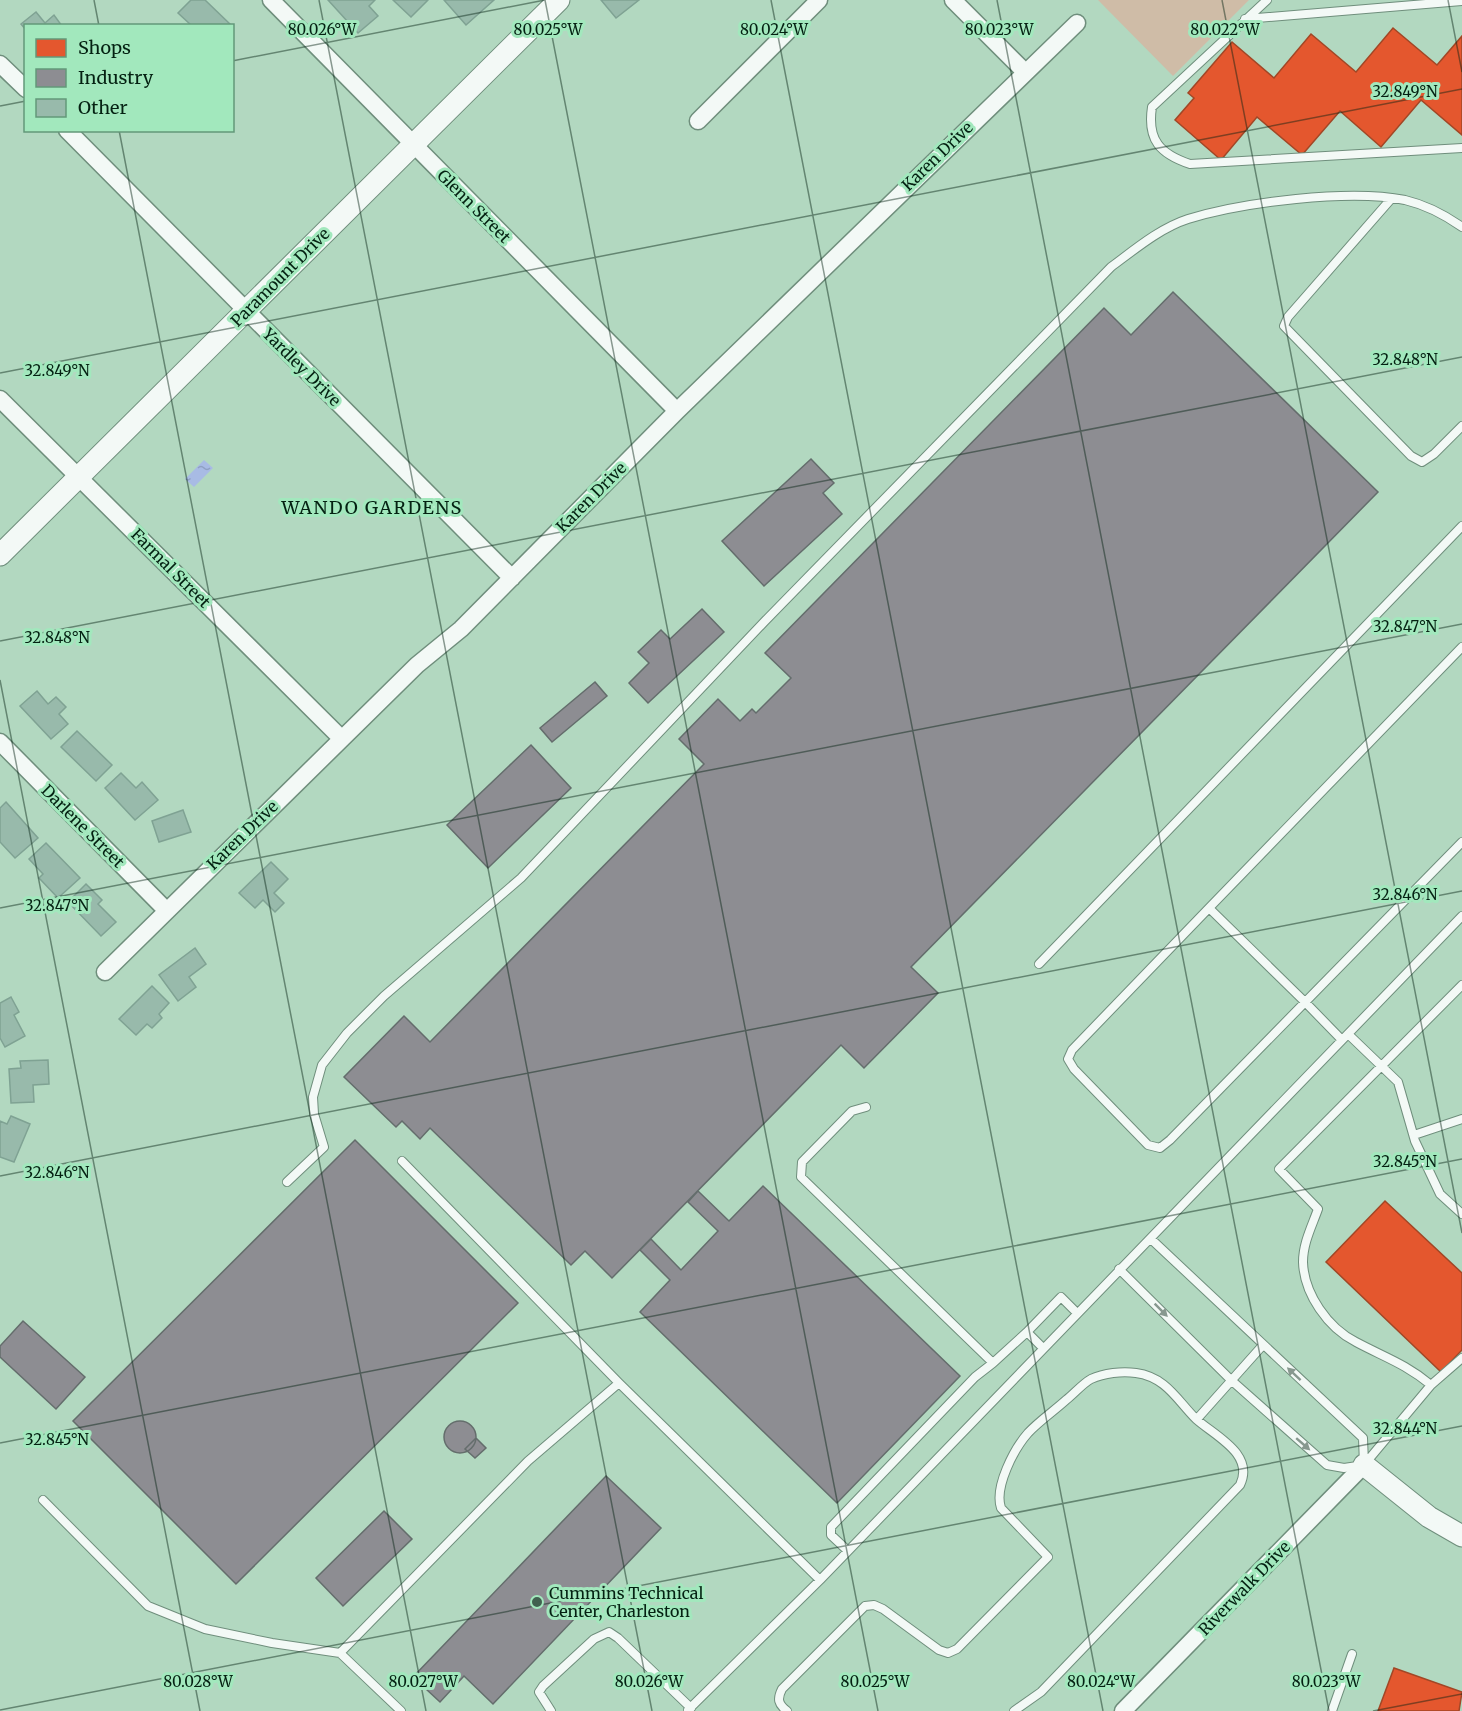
<svg xmlns="http://www.w3.org/2000/svg" width="1462" height="1711" viewBox="0 0 1462 1711" font-family="Merriweather,serif">
<style>
.park{fill:#cfbca7}
.water{fill:url(#water-ripples)}
.shops{fill:#e4572e;stroke:#a14726;stroke-width:1.5}
.industry{fill:#8d8d92;stroke:#646d6c;stroke-width:1.5}
.building{fill:#98baab;stroke:#7fa293;stroke-width:1.5}
.lines{fill:none;stroke-linecap:round;stroke-linejoin:round}
.service-casing{stroke:#6f8e7c;stroke-width:10}
.minor-casing{stroke:#6f8e7c;stroke-width:19}
.tertiary-casing{stroke:#6f8e7c;stroke-width:23}
.service{stroke:#f3f9f6;stroke-width:8}
.minor{stroke:#f3f9f6;stroke-width:16}
.tertiary{stroke:#f3f9f6;stroke-width:21}
.oneway{fill:#87988f}
.ticks{fill:none;stroke:#042112;stroke-width:1.5;stroke-opacity:0.45}
.poi-dot{fill:#41614f;stroke:#a2e8bd;stroke-width:2}
.labels{text-anchor:middle;dominant-baseline:central;stroke-width:6;stroke-linejoin:round;paint-order:stroke}
.street-label{font-size:16px;fill:#042112;stroke:#a2e8bd}
.poi-label{font-size:16px;fill:#042112;stroke:#a2e8bd;text-anchor:start}
.neighbourhood-label{font-size:18px;letter-spacing:1.5px;fill:#042112;stroke:#a2e8bd}
.ticks-label{font-size:15px;text-anchor:middle;fill:#042112;stroke:#a2e8bd;stroke-width:6;stroke-linejoin:round;paint-order:stroke}
</style>
<defs>
<pattern id="water-ripples" width="26" height="14" patternUnits="userSpaceOnUse" patternTransform="scale(1.5)"><rect width="26" height="14" fill="#a8bbe4"/><path d="M2 4q2-2 4 0t4 0M15 11q2-2 4 0t4 0" fill="none" stroke="#8fa0c3"/></pattern>
</defs>
<rect width="100%" height="100%" fill="#b2d8c0"/>
<path class="park" d="M1098,0H1249L1173,76Z"/>
<path class="water" d="M204,460L213,468L194,487L185,479Z"/>
<path class="shops" d="M1393,28L1437,65L1462,36V135L1421,100L1381,147L1340,111L1302,155L1257,117L1221,160L1175,120L1194,98L1188,93L1232,42L1274,78L1311,34L1356,72Z
M1385,1201L1462,1273V1350L1441,1372L1326,1262Z
M1394,1668L1462,1692L1459,1711H1378Z"/>
<path class="industry" d="M1173,292L1378,492L911,967L938,993L864,1068L841,1045L612,1278L585,1251L571,1265L430,1128L420,1139L402,1121L396,1127L344,1077L404,1016L430,1042L704,764L679,739L718,699L740,721L752,709L756,713L791,678L765,653L1104,308L1131,335Z
M811,459L834,483L823,493L842,514L764,586L722,541Z
M702,609L724,632L648,703L629,683L649,663L638,652L661,630L670,639Z
M595,682L607,696L552,742L540,728Z
M531,745L571,788L488,868L447,825Z
M355,1140L518,1303L236,1584L73,1421Z
M763,1186L960,1376L837,1503L640,1312L670,1280L640,1250L651,1239L681,1270L718,1231L688,1202L698,1191L729,1221Z
M23,1321L85,1377L56,1409L0,1357V1346Z
M444 1437a16 16 0 1 1 32 0a16 16 0 1 1-32 0Z
M476,1438L486,1448L475,1458L465,1449Z
M606,1476L661,1528L493,1704L464,1676L440,1702L413,1677Z
M384,1511L412,1539L343,1606L316,1578Z"/>
<path class="building" d="M191,0H205L232,26H192L178,13Z
M328,0H375L369,6L378,16L358,33Z
M393,0H428L411,17Z
M444,0H494L466,25Z
M601,0H639L616,18Z
M36,12L45,23L54,15L62,26H26V30L21,24Z
M37,691L48,704L56,697L66,707L59,714L68,724L51,739L20,706Z
M77,731L112,765L96,781L61,747Z
M121,773L136,788L142,782L158,800L135,820L105,788Z
M6,802L38,838L15,858L0,842V808Z
M183,810L191,832L159,842L152,821Z
M46,843L80,878L58,898L39,878L43,874L29,859Z
M271,862L288,879L274,893L284,903L275,912L263,900L255,908L239,893Z
M86,884L102,900L98,904L116,922L101,936L68,902Z
M195,948L206,964L189,977L196,987L178,1001L159,975Z
M152,986L169,1003L159,1014L162,1018L152,1028L147,1024L136,1035L119,1019Z
M11,997L19,1012L14,1015L25,1036L5,1047L0,1038V1003Z
M48,1060L49,1084L33,1085L34,1102L11,1103L9,1069L21,1068L20,1061Z
M11,1116L30,1124L14,1162L0,1157V1121L7,1124Z"/>
<g class="lines">
<g class="service-casing">
<path id="service" d="M1267,0L1152,107C1147,140 1160,154 1190,164L1462,148
M1245,19L1462,1
M1391,199L1288,317L1284,326L1411,456L1422,462L1434,454L1462,426
M1209,908L1462,647
M1039,964L1462,526
M1348,1034L1398,1082L1415,1141L1440,1194L1462,1214
M1341,1039L1305,1002L1209,908L1072,1050L1068,1059L1074,1069L1148,1145L1160,1148L1170,1140L1462,842
M866,1107L852,1111L802,1162L801,1177L993,1363L1027,1332L1043,1348
M1414,1135L1462,1119
M402,1161L619,1383L820,1580L1462,916
M287,1182L324,1147L314,1114L313,1097L322,1065L347,1033L384,996L521,878L765,621L1111,267C1134,250 1160,228 1188,219C1243,202 1349,189 1405,200C1426,205 1445,215 1462,227
M1151,1239L1363,1438L1364,1464
M1119,1269L1231,1380L1327,1465L1344,1468L1364,1465L1431,1385L1462,1358
M1027,1332L1061,1297L1077,1313
M1431,1385C1406,1364 1384,1357 1356,1342C1328,1328 1304,1294 1303,1262C1303,1243 1312,1226 1318,1209L1279,1169L1462,985
M1197,1419L1263,1345
M43,1500L148,1606L205,1629L272,1643L340,1653L401,1711
M848,1551L831,1535V1527L975,1377L993,1363
M340,1653L528,1461L619,1383
M688,1710L820,1580
M551,1711L539,1692L543,1686L594,1639L609,1632L618,1638L691,1708
M787,1711C778,1704 777,1699 782,1689L865,1606L874,1605L883,1609L939,1650L948,1653L957,1649L1048,1557L1001,1508C994,1487 1014,1449 1028,1433C1039,1421 1054,1411 1066,1400C1074,1394 1082,1384 1091,1379C1104,1373 1122,1371 1136,1373C1166,1377 1177,1400 1196,1419C1215,1436 1255,1454 1240,1485L1041,1692L1014,1711
M1332,1711L1352,1654"/>
</g>
<g class="minor-casing">
<path id="minor" d="M271,0L677,411
M953,0L1024,71
M0,64L26,89
M698,121L819,0
M67,130L512,578
M0,399L341,738
M0,742L166,910
M105,972L417,665L461,629L677,411L1077,23
M1123,1711L1364,1465"/>
</g>
<g class="tertiary-casing">
<path id="tertiary" d="M0,555L559,0
M1364,1465L1429,1517L1462,1536"/>
</g>
<use href="#service" class="service"/>
<use href="#minor" class="minor"/>
<use href="#tertiary" class="tertiary"/>
</g>
<defs><path id="oneway-solid" d="M-6-.8H1V-3.2L6.5 0L1 3.2V.8H-6Z" transform="scale(1.5)"/></defs>
<g class="oneway">
<use href="#oneway-solid" transform="translate(1161 1310) rotate(45)"/>
<use href="#oneway-solid" transform="translate(1294 1374) rotate(-137)"/>
<use href="#oneway-solid" transform="translate(1303 1444) rotate(41)"/>
</g>
<path class="ticks" d="M94,0L99,26M319,0L652,1711M545,0L878,1711M771,0L1103,1711M997,0L1329,1711M1222,0L1462,1233M1448,0L1462,72M232,61L545,0M0,106L26,101M119,130L426,1711M0,373L1462,89M0,641L1462,357M0,680L200,1711M0,908L1462,624M0,1176L1462,891M0,1443L1462,1159M0,1710L1462,1426M1373,1711L1462,1694"/>
<circle class="poi-dot" cx="537" cy="1602" r="6"/>
<g class="labels">
<g class="street-label">
<text transform="translate(937 156) rotate(-44)">Karen Drive</text>
<text transform="translate(474 206) rotate(45)">Glenn Street</text>
<text transform="translate(280 277) rotate(-45)">Paramount Drive</text>
<text transform="translate(302 367) rotate(45)">Yardley Drive</text>
<text transform="translate(591 497) rotate(-45)">Karen Drive</text>
<text transform="translate(171 568) rotate(45)">Farmal Street</text>
<text transform="translate(83 826) rotate(45)">Darlene Street</text>
<text transform="translate(242 835) rotate(-44)">Karen Drive</text>
<text transform="translate(1244 1588) rotate(-46)">Riverwalk Drive</text>
</g>
<g class="poi-label">
<text x="549" y="1593">Cummins Technical<tspan x="549" dy="18">Center, Charleston</tspan></text>
</g>
<g class="neighbourhood-label">
<text x="372" y="507">WANDO GARDENS</text>
</g>
</g>
<g class="ticks-label">
<text x="322" y="35">80.026°W</text>
<text x="548" y="35">80.025°W</text>
<text x="999" y="35">80.023°W</text>
<text x="1225" y="35">80.022°W</text>
<text x="774" y="35">80.024°W</text>
<text x="1405" y="97">32.849°N</text>
<text x="1405" y="365">32.848°N</text>
<text x="57" y="376">32.849°N</text>
<text x="1405" y="632">32.847°N</text>
<text x="57" y="643">32.848°N</text>
<text x="1405" y="900">32.846°N</text>
<text x="57" y="911">32.847°N</text>
<text x="1405" y="1167">32.845°N</text>
<text x="57" y="1178">32.846°N</text>
<text x="1405" y="1434">32.844°N</text>
<text x="57" y="1445">32.845°N</text>
<text x="198" y="1687">80.028°W</text>
<text x="423" y="1687">80.027°W</text>
<text x="649" y="1687">80.026°W</text>
<text x="875" y="1687">80.025°W</text>
<text x="1101" y="1687">80.024°W</text>
<text x="1326" y="1687">80.023°W</text>
</g>
<rect x="24" y="24" width="210" height="108" fill="#a2e8bd" stroke="#639879" stroke-width="1.5"/>
<rect x="36" y="39" width="30" height="18" fill="#e4572e" stroke="#639879" stroke-width="1.5"/>
<text x="78" y="54" font-size="18" fill="#042112">Shops</text>
<rect x="36" y="69" width="30" height="18" fill="#8d8d92" stroke="#639879" stroke-width="1.5"/>
<text x="78" y="84" font-size="18" fill="#042112">Industry</text>
<rect x="36" y="99" width="30" height="18" fill="#98baab" stroke="#639879" stroke-width="1.5"/>
<text x="78" y="114" font-size="18" fill="#042112">Other</text>
</svg>
